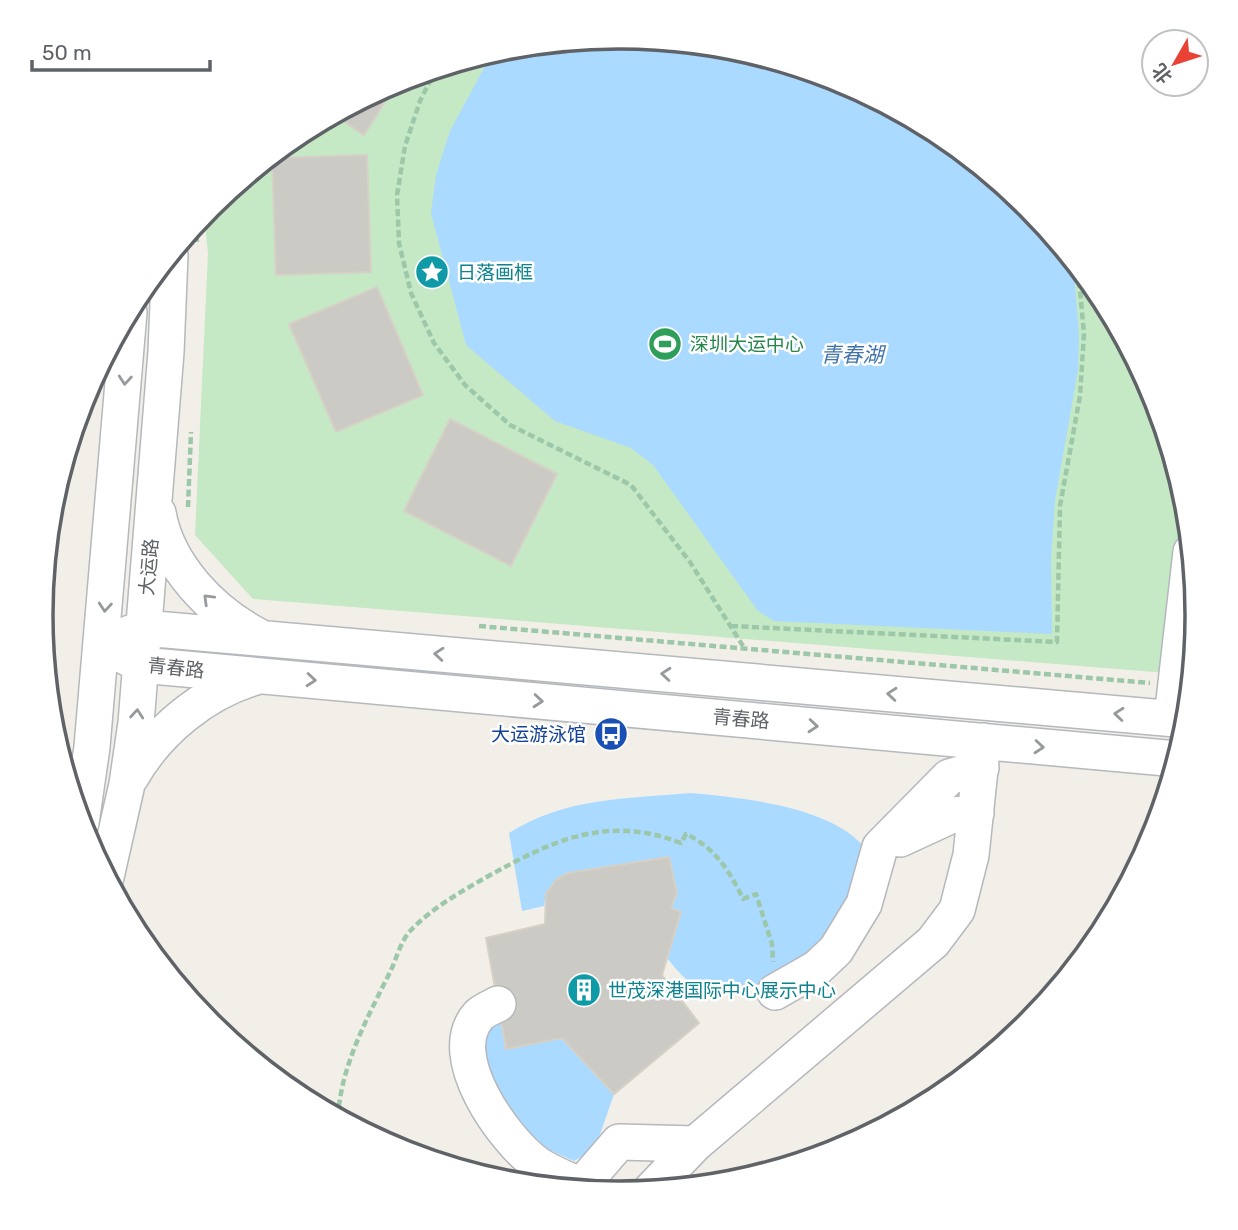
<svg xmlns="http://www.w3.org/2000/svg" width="1238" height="1230" viewBox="0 0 1238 1230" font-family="Rubik,'Noto Sans SC',sans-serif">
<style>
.green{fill:#c5e8c5}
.water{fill:#aadaff}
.building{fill:#cccac5;stroke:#d6d1c6;stroke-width:2}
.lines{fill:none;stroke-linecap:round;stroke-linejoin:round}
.minor-casing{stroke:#b5b8bc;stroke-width:38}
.path{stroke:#9cc7a9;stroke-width:4.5;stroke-dasharray:7 3.5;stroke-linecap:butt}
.minor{stroke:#fff;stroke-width:35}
.oneway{stroke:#979a9d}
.labels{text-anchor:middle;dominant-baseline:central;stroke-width:5;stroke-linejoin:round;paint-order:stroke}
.culture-label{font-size:19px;fill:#0d838f;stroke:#fff;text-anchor:start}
.leisure-label{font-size:19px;fill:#27864d;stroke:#fff;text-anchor:start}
.street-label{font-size:19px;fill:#5f6368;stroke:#fff}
.transit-label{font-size:19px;fill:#164399;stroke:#fff;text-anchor:end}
.water-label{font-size:21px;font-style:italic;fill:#4174aa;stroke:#fff}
.rim{fill:none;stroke:#5f6368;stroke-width:3.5}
</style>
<rect width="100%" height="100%" fill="#f1efe8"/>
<path class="green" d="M619,37C695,44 770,51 841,81C1033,163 1171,347 1191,554C1193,575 1198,597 1197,617C1196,636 1193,656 1191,675L253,599L195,535L208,253L204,214L298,134L398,81L507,48Z"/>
<path class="water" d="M619,37L732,48L841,81L941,134L1028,206L1073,261L1079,335L1078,370L1055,500L1051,559L1052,634L774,621L758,611L653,465L631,448L555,421L466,345L431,213L436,175L450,131L484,68L509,48Z
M691,793C743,798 832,806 866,849C855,925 779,1014 694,984C684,980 674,966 667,958L681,912L671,908L677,893L669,857L568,873C553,881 546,890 544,906L522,911L509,833C566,797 626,799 691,793Z
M500,1016L507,1049L562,1038L614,1094L595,1149L574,1161L536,1144L521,1130L482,1069L485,1034Z"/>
<path class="building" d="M398,81L364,135L334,115Z
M367,155L371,272L276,275L272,158Z
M377,287L423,395L336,432L289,324Z
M450,419L557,474L511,566L404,511Z
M669,857L677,893L671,908L681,912L662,975L699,1023L614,1094L562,1038L506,1049L486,938L545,924L546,893L557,879L568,873Z"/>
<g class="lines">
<g class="minor-casing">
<path id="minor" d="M158,513C167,566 212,612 258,636
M101,644L144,628L1187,720
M101,644L141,665L1177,759
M1172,718L1191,552
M131,777C157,731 204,692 256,677
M81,823L92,747L129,312
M900,839L952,815L976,813
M106,877L127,784L136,723L166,352L170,255
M775,992L817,968L836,950L864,904L880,847L949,777L981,768
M498,1004C492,1007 483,1011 479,1015C442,1055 504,1140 537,1164C550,1173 567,1179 581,1186L619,1142L695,1144
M651,1190L695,1144L933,942L957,910L971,855L983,741"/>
</g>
<path class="path" d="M436,69L420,101L405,146L397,195L399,243L411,293L434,343L465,385L510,425L631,485L690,562L743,646
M195,225L197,242
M188,507L191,432
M479,626L1150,683
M731,626L1057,642L1060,506L1080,396L1084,334L1078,268
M338,1117C341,1064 369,1015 392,968C397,956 402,939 411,930C431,909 460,892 485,878C551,841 606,814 681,843L686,834C714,847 730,871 743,899L756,894L772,944L773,962"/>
<use href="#minor" class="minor"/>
</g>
<defs><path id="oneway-chevron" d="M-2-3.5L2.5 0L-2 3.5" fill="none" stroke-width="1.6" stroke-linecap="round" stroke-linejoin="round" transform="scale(1.75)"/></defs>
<g class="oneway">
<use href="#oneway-chevron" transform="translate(125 380) rotate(95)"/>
<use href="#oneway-chevron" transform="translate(208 599) rotate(-136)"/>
<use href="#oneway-chevron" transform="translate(105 607) rotate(95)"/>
<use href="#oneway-chevron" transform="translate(439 654) rotate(-175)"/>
<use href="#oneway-chevron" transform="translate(666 674) rotate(-175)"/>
<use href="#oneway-chevron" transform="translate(311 680) rotate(5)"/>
<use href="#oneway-chevron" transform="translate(892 694) rotate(-175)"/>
<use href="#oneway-chevron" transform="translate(538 701) rotate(5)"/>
<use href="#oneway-chevron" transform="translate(137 714) rotate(-85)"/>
<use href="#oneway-chevron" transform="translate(1119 714) rotate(-175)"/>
<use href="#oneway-chevron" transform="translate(813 726) rotate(5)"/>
<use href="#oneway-chevron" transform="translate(1039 747) rotate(5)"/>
</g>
<defs>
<g id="sight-disc" transform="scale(1.75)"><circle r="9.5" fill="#0f9aa8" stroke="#fff"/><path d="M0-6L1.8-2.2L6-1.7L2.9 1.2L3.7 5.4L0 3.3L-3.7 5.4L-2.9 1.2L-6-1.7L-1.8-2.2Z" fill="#fff"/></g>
<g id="stadium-disc" transform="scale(1.75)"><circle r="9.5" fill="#2e9e5b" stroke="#fff"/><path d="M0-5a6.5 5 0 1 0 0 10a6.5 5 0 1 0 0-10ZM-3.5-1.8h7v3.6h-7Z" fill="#fff"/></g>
<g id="bus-disc" transform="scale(1.75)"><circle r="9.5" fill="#1a4fb4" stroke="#fff"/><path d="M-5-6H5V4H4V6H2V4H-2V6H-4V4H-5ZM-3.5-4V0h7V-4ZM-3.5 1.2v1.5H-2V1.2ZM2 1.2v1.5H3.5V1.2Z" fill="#fff"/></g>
<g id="building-disc" transform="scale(1.75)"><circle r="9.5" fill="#0f9aa8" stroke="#fff"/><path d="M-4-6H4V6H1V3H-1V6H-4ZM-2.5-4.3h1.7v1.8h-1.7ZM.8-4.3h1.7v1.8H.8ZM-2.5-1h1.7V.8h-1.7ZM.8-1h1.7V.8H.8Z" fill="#fff"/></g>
</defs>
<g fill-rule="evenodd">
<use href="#sight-disc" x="432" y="272"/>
<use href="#stadium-disc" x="665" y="344"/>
<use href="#bus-disc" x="611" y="734"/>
<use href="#building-disc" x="584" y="990"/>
</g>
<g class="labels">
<g class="culture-label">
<text x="457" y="272">日落画框</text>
<text x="608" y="990">世茂深港国际中心展示中心</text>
</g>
<g class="leisure-label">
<text x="690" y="344">深圳大运中心</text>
</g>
<g class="street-label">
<text transform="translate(149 567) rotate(-85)">大运路</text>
<text transform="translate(176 668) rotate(6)">青春路</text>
<text transform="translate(741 719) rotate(5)">青春路</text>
</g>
<g class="transit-label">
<text x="586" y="734">大运游泳馆</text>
</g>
<g class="water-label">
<text x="852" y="354">青春湖</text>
</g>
</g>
<path d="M0 0H1238V1230H0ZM53 615a566 566 0 1 1 1132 0a566 566 0 1 1-1132 0Z" fill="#fff" fill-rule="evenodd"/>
<path class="rim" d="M53 615a566 566 0 1 1 1132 0a566 566 0 1 1-1132 0Z"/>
<g transform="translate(1175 63) rotate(231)"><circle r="33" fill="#ffffff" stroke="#bfc1c3" stroke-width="2"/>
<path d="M0-5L12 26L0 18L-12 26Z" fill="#ea4335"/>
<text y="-10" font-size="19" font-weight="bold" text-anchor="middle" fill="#5f6368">北</text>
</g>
<path d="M32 60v10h178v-10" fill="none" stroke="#5f6368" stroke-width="3.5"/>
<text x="42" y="60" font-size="21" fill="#5f6368" stroke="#ffffff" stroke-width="5" paint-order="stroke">50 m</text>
</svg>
